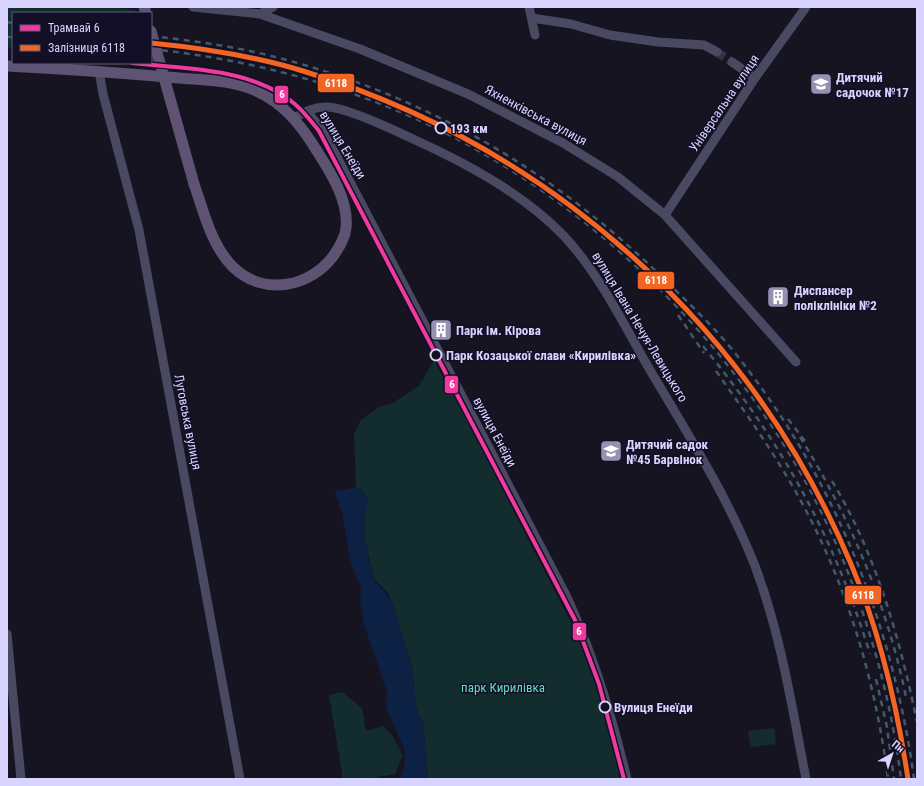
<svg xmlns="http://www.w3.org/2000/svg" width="924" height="786" viewBox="0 0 924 786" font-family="'Roboto Condensed',sans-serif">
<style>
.green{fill:#132c2d}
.water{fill:#0d2144}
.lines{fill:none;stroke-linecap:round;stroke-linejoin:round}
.minor-tunnel{stroke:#333142;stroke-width:9;stroke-dasharray:9 4.5;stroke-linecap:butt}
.minor{stroke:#4a4962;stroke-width:9}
.major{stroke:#5e5373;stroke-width:11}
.rail{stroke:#43596b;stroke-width:2.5;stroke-dasharray:6 5;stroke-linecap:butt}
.major-bridge{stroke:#5e5373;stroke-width:11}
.rail-1-casing{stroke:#130f26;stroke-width:8}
.rail-1{stroke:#f26522;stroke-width:5}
.tram-1-casing{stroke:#130f26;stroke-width:7}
.tram-1{stroke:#f13a9d;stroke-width:4}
.stop-dot{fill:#130f26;stroke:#d9d4ff;stroke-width:2}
.labels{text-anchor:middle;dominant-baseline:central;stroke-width:3;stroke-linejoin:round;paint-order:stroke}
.poi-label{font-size:13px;font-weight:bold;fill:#d9d4ff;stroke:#130f26;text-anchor:start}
.street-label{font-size:13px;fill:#d9d4ff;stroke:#130f26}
.stop-label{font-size:13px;font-weight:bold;fill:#d9d4ff;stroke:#130f26;text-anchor:start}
.park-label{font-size:13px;fill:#5fe0c0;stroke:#130f26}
.line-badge{stroke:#130f26;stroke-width:1.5}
.badge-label{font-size:11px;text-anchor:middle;font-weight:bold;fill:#fff}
</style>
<rect width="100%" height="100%" fill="#161421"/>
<path class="green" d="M7,7H106L135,10L136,13H13V48L7,47Z
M434,360L464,414L584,648L601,698L622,779H428L423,723L416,708L412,667L392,603L388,593L374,579L365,540L364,522L368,501L361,489L356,487L354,434L361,420L379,407L391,404L419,386Z
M342,692L362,708L366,731L383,726L392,735L403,755L395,774L366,779H343L329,695Z
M774,728L776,744L751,747L748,731Z"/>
<path class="water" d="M356,487C375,499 366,506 364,521C363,527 364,534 365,540C366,548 371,571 374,579C377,586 388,593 392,603L412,667L416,708L423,723L428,779H400L405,764L404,749L386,707L387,692L364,624L360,602L361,588L351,563L342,513L335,492Z"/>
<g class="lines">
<path class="minor-tunnel" d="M717,52L732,62"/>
<path class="minor" d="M193,7L260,14L360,49L468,94L563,143L618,177L665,215L796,362
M529,7L535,35
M260,14L273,7
M532,18L571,24L610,35L658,42L704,45L717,52
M732,62L755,78
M99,71L103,94L139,230L240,779
M307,111L321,129L336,155L567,597C594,656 612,716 627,779
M294,118C305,112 315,106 328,107C348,108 394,130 413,139C466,163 522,193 563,235C598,272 622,321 647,365C686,431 727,495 755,566C781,635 792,707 806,779
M665,215L755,78L806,7
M7,634L21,779"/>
<path class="major" d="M144,7L146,13
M7,66C64,69 122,73 179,78C203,80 233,80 254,90C283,102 301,125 317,151C331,173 349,201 346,228C345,238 340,246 334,255C311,287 264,297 233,267C211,245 204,212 194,184"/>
<path class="rail" d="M7,22L13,23
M151,36C187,40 224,45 259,53C420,91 555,170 671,286C696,310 721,334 742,362C836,482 894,629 914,779
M7,37H13
M151,49C235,58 315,77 393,109C592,191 765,366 845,565C873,634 892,706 901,779
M678,315L704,353
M703,346C782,443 833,534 870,654
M716,371C743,409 770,447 793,487C845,577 875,677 888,779
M788,419L805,441
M800,437C850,517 887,605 906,697
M832,481C876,554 900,639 917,722
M876,679L887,727L894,779"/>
<path class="major-bridge" d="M151,31L194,184"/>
<g class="rail-1-casing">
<path id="rail-1" d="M151,43C202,48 254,56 303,71C551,147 750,325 851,564C880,632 897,706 908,779"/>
</g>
<use href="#rail-1" class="rail-1"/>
<g class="tram-1-casing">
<path id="tram-1" d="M132,63C180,68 237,68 279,93C296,102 307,116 319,131L575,620L599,684L624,779"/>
</g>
<use href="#tram-1" class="tram-1"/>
</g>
<defs>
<g id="school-square" transform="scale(1.15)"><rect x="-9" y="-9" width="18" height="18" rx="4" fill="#9591b1" stroke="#130f26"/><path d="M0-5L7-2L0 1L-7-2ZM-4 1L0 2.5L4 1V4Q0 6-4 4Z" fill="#fff"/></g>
<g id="building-square" transform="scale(1.15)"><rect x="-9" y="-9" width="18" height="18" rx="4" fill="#9591b1" stroke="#130f26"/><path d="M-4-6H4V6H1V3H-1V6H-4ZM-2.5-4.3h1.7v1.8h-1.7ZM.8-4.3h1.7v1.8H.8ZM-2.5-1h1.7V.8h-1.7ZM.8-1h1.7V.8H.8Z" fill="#fff"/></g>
</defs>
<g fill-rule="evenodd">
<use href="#school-square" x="821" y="84"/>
<use href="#building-square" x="778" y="297"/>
<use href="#building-square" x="441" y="330"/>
<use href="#school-square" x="611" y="451"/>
</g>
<g class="stop-dot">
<circle cx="441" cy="128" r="5.5"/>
<circle cx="436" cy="355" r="5.5"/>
<circle cx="605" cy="707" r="5.5"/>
</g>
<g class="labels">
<g class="poi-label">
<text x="836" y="77">Дитячий<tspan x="836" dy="15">садочок №17</tspan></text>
<text x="794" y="290">Диспансер<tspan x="794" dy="15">поліклініки №2</tspan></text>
<text x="456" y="330">Парк ім. Кірова</text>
<text x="626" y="444">Дитячий садок<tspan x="626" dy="15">№45 Барвінок</tspan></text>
</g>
<g class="street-label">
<text transform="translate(724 103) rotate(-56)">Універсальна вулиця</text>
<text transform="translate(536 115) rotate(28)">Яхненківська вулиця</text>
<text transform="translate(343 145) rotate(59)">вулиця Енеїди</text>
<text transform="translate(640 327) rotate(59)">вулиця Івана Нечуя-Левицького</text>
<text transform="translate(188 422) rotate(79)">Луговська вулиця</text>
<text transform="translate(495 432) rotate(62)">вулиця Енеїди</text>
</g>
<g class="stop-label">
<text x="450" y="128">193 км</text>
<text x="446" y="355">Парк Козацької слави «Кирилівка»</text>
<text x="614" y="707">Вулиця Енеїди</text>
</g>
<g class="park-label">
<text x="503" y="687">парк Кирилівка</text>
</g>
</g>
<g class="line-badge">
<rect x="317" y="73" width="38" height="20" rx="4" fill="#f26522"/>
<rect x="274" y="85" width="15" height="19" rx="4" fill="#f13a9d"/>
<rect x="637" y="271" width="38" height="19" rx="4" fill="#f26522"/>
<rect x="444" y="375" width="15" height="19" rx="4" fill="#f13a9d"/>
<rect x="844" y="585" width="38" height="20" rx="4" fill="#f26522"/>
<rect x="572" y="622" width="15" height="19" rx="4" fill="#f13a9d"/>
</g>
<g class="badge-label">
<text x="336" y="87">6118</text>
<text x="282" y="98">6</text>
<text x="656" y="284">6118</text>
<text x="452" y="388">6</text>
<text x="863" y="599">6118</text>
<text x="579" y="635">6</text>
</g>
<rect width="924" height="786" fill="none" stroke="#d9d4ff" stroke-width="16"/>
<rect x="12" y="12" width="140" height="52" fill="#130f26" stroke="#625e7d"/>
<rect x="20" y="25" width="20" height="6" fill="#f13a9d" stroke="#625e7d"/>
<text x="48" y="32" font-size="12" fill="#d9d4ff">Трамвай 6</text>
<rect x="20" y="45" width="20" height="6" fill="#f26522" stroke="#625e7d"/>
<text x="48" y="52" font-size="12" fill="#d9d4ff">Залізниця 6118</text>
<g transform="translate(892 754) rotate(39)" stroke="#130f26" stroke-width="3" paint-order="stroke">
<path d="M0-3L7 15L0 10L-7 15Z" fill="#d9d4ff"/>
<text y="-6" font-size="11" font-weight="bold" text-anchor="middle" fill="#d9d4ff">Пн</text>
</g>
</svg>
